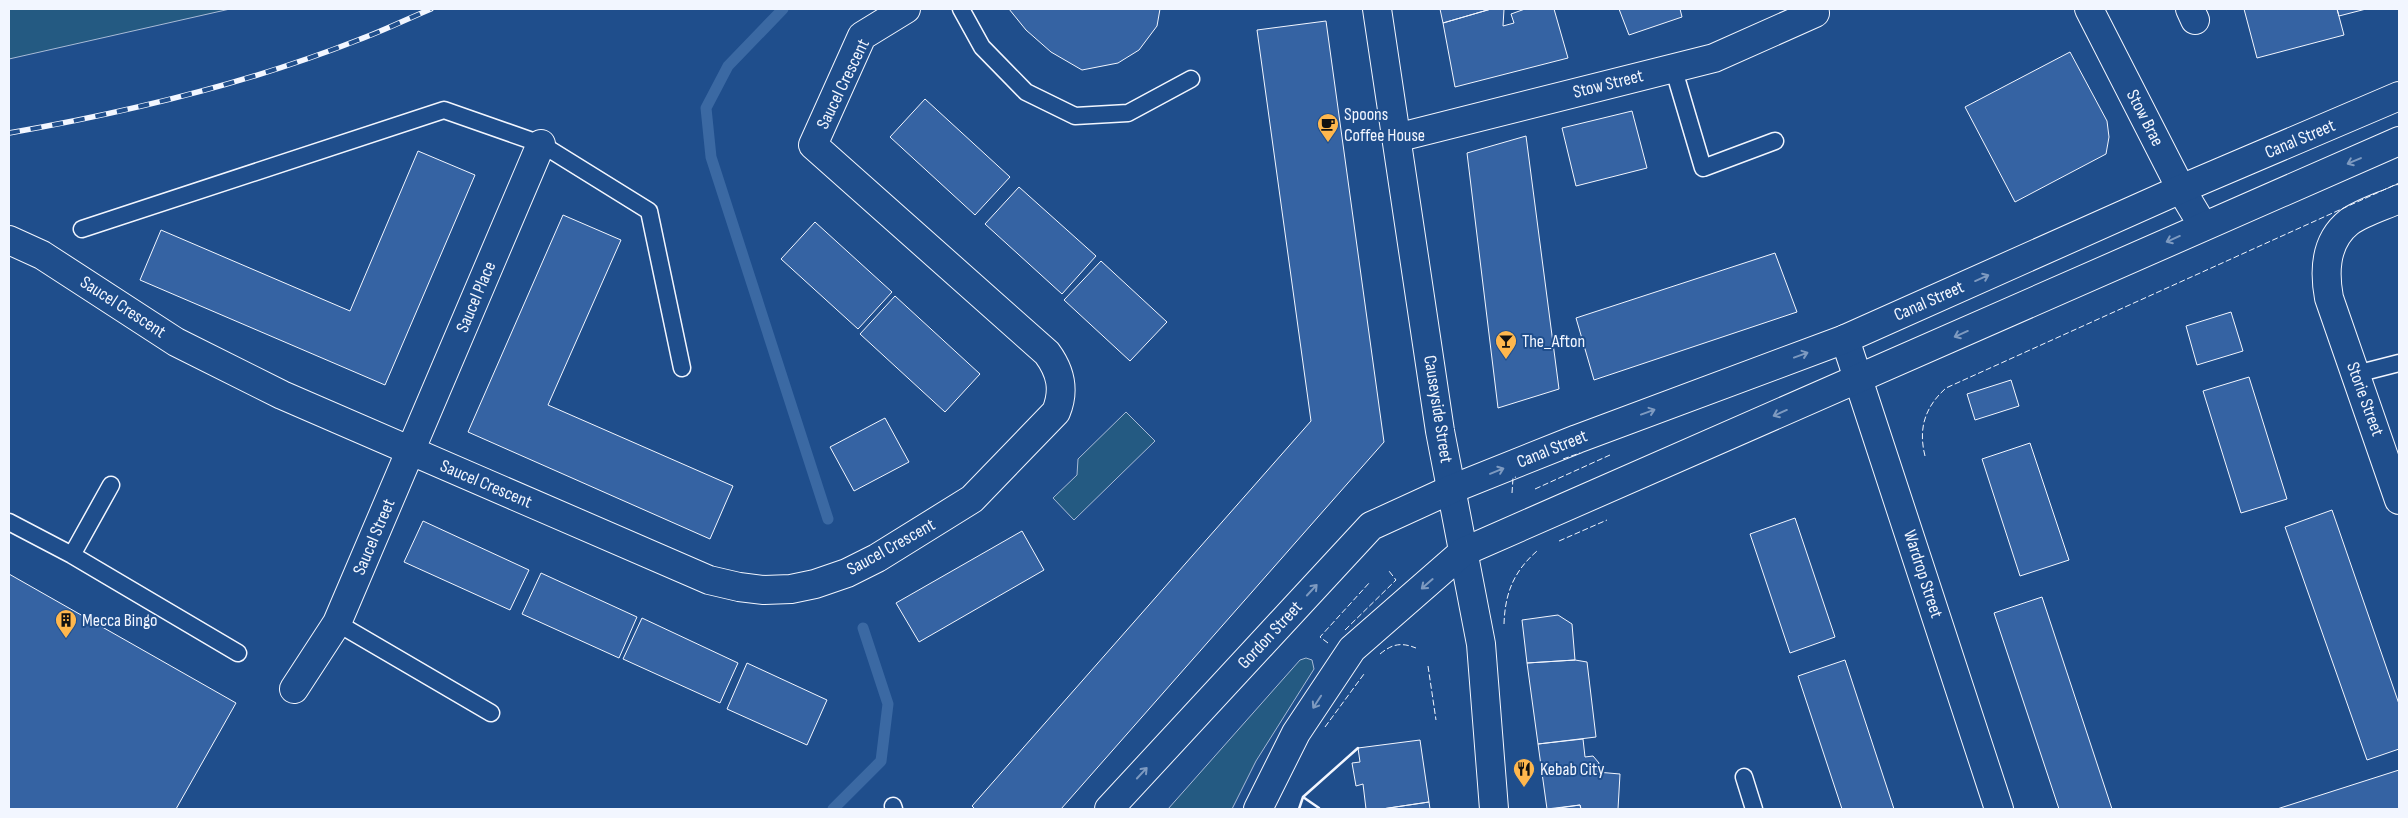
<svg xmlns="http://www.w3.org/2000/svg" width="2408" height="818" viewBox="0 0 2408 818" font-family="'Sofia Sans Condensed',sans-serif">
<style>
.green{fill:#245a82;stroke:#a8bbd7}
.lines{fill:none;stroke-linecap:round;stroke-linejoin:round}
.stream{stroke:#3b69a3;stroke-width:11}
.building{fill:#3563a3;stroke:#f2f6ff}
.lane-casing{stroke:#f2f6ff;stroke-width:19}
.street-casing{stroke:#f2f6ff;stroke-width:30}
.secondary-casing{stroke:#f2f6ff;stroke-width:30}
.primary-casing{stroke:#f2f6ff;stroke-width:30}
.lane{stroke:#1f4e8c;stroke-width:16}
.street{stroke:#1f4e8c;stroke-width:28}
.secondary{stroke:#1f4e8c;stroke-width:28}
.primary{stroke:#1f4e8c;stroke-width:28}
.rail-casing{stroke:#f2f6ff;stroke-width:5.5}
.rail{stroke:#1f4e8c;stroke-width:4;stroke-dasharray:11;stroke-linecap:butt}
.fence{stroke:#f2f6ff;stroke-width:1;stroke-dasharray:6 2.5;stroke-linecap:butt}
.wall{stroke:#f2f6ff;stroke-width:2.5}
.oneway{stroke:#7e9ac0}
.labels{text-anchor:middle;dominant-baseline:central;stroke-width:4;stroke-linejoin:round;paint-order:stroke}
.street-label{font-size:18px;fill:#f2f6ff;stroke:#1f4e8c}
.poi-label{font-size:18px;fill:#f2f6ff;stroke:#1f4e8c;text-anchor:start}
</style>
<rect width="100%" height="100%" fill="#1f4e8c"/>
<path class="green" d="M9,9H230L9,59Z
M1126,412L1155,441L1074,520L1053,498L1077,475L1078,459Z
M1306,658L1312,660L1314,669L1256,761L1232,809H1168L1300,660Z"/>
<g class="lines">
<path class="stream" d="M783,9L728,66L706,108L711,157L828,519
M833,809L881,761L888,704L863,628"/>
</g>
<path class="building" d="M1009,9H1160L1157,26L1139,50L1118,63L1082,70L1051,52L1026,30Z
M1440,9H1491L1443,23Z
M1491,9H1504L1503,26L1514,23L1511,14L1525,9H1554L1568,58L1455,87L1443,23Z
M1619,9H1680L1682,17L1629,35Z
M2244,9H2337L2344,35L2257,58Z
M2337,9H2366L2339,16Z
M1326,21L1384,442L1061,809H975L972,806L1311,421L1257,30Z
M2070,52L2107,121L2109,137L2106,154L2015,202L1965,107Z
M925,99L1010,177L975,215L890,137Z
M1632,111L1647,168L1576,186L1562,128Z
M1526,136L1559,389L1498,408L1467,153Z
M418,151L475,175L385,385L140,280L161,230L350,311Z
M1019,187L1096,256L1062,294L985,224Z
M563,215L621,240L548,405L733,486L710,539L468,432Z
M815,222L892,292L858,329L781,259Z
M1775,253L1797,312L1594,380L1576,318Z
M1101,261L1167,322L1130,361L1064,300Z
M895,296L980,374L945,412L860,334Z
M2231,312L2243,351L2197,365L2186,326Z
M2249,377L2287,499L2241,513L2203,391Z
M2011,380L2019,406L1975,420L1967,394Z
M885,418L909,462L854,491L830,447Z
M2030,443L2069,560L2020,576L1982,459Z
M2332,510L2399,704V749L2367,760L2285,527Z
M1795,518L1835,637L1790,653L1750,534Z
M423,521L529,570L510,610L404,562Z
M1022,531L1044,570L919,642L896,603Z
M541,573L637,617L619,658L522,614Z
M9,574L236,703L176,809H9Z
M2042,597L2112,809H2059L1994,613Z
M1558,615L1572,624L1575,660L1527,663L1522,620Z
M642,618L738,663L720,703L623,659Z
M1575,660L1587,662L1596,737L1538,744L1527,663Z
M1845,660L1894,809H1842L1798,676Z
M747,663L827,700L807,745L727,709Z
M1583,739L1585,757L1593,756L1599,763L1597,772L1620,774L1618,809H1581L1580,805L1547,809L1538,744Z
M1420,740L1429,802L1382,809H1366L1363,784L1356,786L1352,763L1360,762L1358,748Z
M2399,770V809H2277Z
M1429,802L1430,809H1382Z
M1580,805L1581,809H1552Z"/>
<g class="lines">
<g class="lane-casing">
<path id="lane" d="M961,9L982,47L1026,92L1075,116L1128,113L1191,79
M1673,67L1703,168L1775,141
M82,229L444,110L541,144L649,211L682,368
M2356,374L2399,363
M9,522L72,555L238,653
M72,555L111,485
M337,623L491,713
M1744,777L1754,809
M893,806L894,809"/>
</g>
<g class="street-casing">
<path id="street" d="M2089,9L2181,189L2203,226
M2190,9L2195,20
M1396,138L1714,58L1815,13
M2399,199C2384,206 2363,212 2349,222C2325,241 2324,271 2329,298L2399,500
M9,240L42,255L176,342L282,395L709,580L739,587L764,590L791,589L815,584L847,573L877,558L972,499L1056,412C1065,390 1061,372 1047,353L813,145L862,36L906,9
M1845,339L1999,809
M294,689L337,623L541,144"/>
</g>
<g class="secondary-casing">
<path id="secondary" d="M1377,9L1440,431L1481,644L1494,809"/>
</g>
<g class="primary-casing">
<path id="primary" d="M1109,809L1371,526L1452,489L1577,439L1845,339L2181,189L2399,96
M1258,809L1296,733L1352,649L1463,552L2399,141"/>
</g>
<use href="#lane" class="lane"/>
<use href="#street" class="street"/>
<use href="#secondary" class="secondary"/>
<use href="#primary" class="primary"/>
<g class="rail-casing">
<path id="rail" d="M9,133C124,113 249,83 358,40C383,31 407,19 431,9"/>
</g>
<use href="#rail" class="rail"/>
<path class="fence" d="M1925,456C1918,428 1925,407 1946,388L2399,183
M1563,459L1580,453
M1535,489L1610,455
M1512,493L1513,478L1516,477
M1559,541L1607,520
M1504,624C1505,594 1513,572 1537,551
M1345,630L1396,580L1389,571
M1328,643L1320,637L1370,582
M1380,654C1392,644 1401,642 1416,648
M1428,666L1436,720
M1325,727L1364,674"/>
<path class="wall" d="M1303,797L1319,808
M1299,809L1303,797L1358,748"/>
</g>
<defs><path id="oneway-shaft" d="M-6 0H5M1.5-3L5.5 0L1.5 3" fill="none" stroke-width="1.6" stroke-linecap="round" stroke-linejoin="round" transform="scale(1.25)"/></defs>
<g class="oneway">
<use href="#oneway-shaft" transform="translate(2354 161) rotate(157)"/>
<use href="#oneway-shaft" transform="translate(2173 239) rotate(156)"/>
<use href="#oneway-shaft" transform="translate(1982 278) rotate(-24)"/>
<use href="#oneway-shaft" transform="translate(1961 334) rotate(156)"/>
<use href="#oneway-shaft" transform="translate(1801 355) rotate(-20)"/>
<use href="#oneway-shaft" transform="translate(1648 412) rotate(-20)"/>
<use href="#oneway-shaft" transform="translate(1780 413) rotate(156)"/>
<use href="#oneway-shaft" transform="translate(1497 471) rotate(-22)"/>
<use href="#oneway-shaft" transform="translate(1427 584) rotate(139)"/>
<use href="#oneway-shaft" transform="translate(1312 590) rotate(-47)"/>
<use href="#oneway-shaft" transform="translate(1317 702) rotate(123)"/>
<use href="#oneway-shaft" transform="translate(1142 773) rotate(-47)"/>
</g>
<defs>
<g id="cafe-pin" transform="scale(1.125)"><path d="M0 17L-7.5 6A9.5 9.5 0 1 1 7.5 6Z" fill="#ffb74d" stroke="#1f4e8c"/><path d="M-5.5-4.5H6V0H3Q3 3.5 0 3.5H-2.5Q-5.5 3.5-5.5 0ZM3-3.2v2h1.7v-2ZM-6 4.5H4V6H-6Z" fill="#111"/></g>
<g id="bar-pin" transform="scale(1.125)"><path d="M0 17L-7.5 6A9.5 9.5 0 1 1 7.5 6Z" fill="#ffb74d" stroke="#1f4e8c"/><path d="M-6-5H6L.8 .8V4.5H3.5V6h-7V4.5H-.8V.8Z" fill="#111"/></g>
<g id="building-pin" transform="scale(1.125)"><path d="M0 17L-7.5 6A9.5 9.5 0 1 1 7.5 6Z" fill="#ffb74d" stroke="#1f4e8c"/><path d="M-4-6H4V6H1V3H-1V6H-4ZM-2.5-4.3h1.7v1.8h-1.7ZM.8-4.3h1.7v1.8H.8ZM-2.5-1h1.7V.8h-1.7ZM.8-1h1.7V.8H.8Z" fill="#111"/></g>
<g id="restaurant-pin" transform="scale(1.125)"><path d="M0 17L-7.5 6A9.5 9.5 0 1 1 7.5 6Z" fill="#ffb74d" stroke="#1f4e8c"/><path d="M-5-6h1v4h1v-4h1v4h1v-4h1v5L-1.5 .5V6h-2V.5L-5-1ZM5-6V6H3V1.5H1.5Q1.5-4 5-6Z" fill="#111"/></g>
</defs>
<g fill-rule="evenodd">
<use href="#cafe-pin" x="1328" y="124"/>
<use href="#bar-pin" x="1506" y="341"/>
<use href="#building-pin" x="66" y="620"/>
<use href="#restaurant-pin" x="1524" y="769"/>
</g>
<g class="labels">
<g class="street-label">
<text transform="translate(843 84) rotate(-64)">Saucel Crescent</text>
<text transform="translate(1608 84) rotate(-14)">Stow Street</text>
<text transform="translate(2145 118) rotate(63)">Stow Brae</text>
<text transform="translate(2300 139) rotate(-23)">Canal Street</text>
<text transform="translate(476 297) rotate(-67)">Saucel Place</text>
<text transform="translate(1929 301) rotate(-24)">Canal Street</text>
<text transform="translate(123 307) rotate(33)">Saucel Crescent</text>
<text transform="translate(2365 399) rotate(70)">Storie Street</text>
<text transform="translate(1438 409) rotate(81)">Causeyside Street</text>
<text transform="translate(1552 449) rotate(-22)">Canal Street</text>
<text transform="translate(486 484) rotate(23)">Saucel Crescent</text>
<text transform="translate(374 537) rotate(-67)">Saucel Street</text>
<text transform="translate(891 547) rotate(-29)">Saucel Crescent</text>
<text transform="translate(1923 574) rotate(72)">Wardrop Street</text>
<text transform="translate(1270 635) rotate(-47)">Gordon Street</text>
</g>
<g class="poi-label">
<text x="1344" y="114">Spoons<tspan x="1344" dy="21">Coffee House</tspan></text>
<text x="1522" y="341">The_Afton</text>
<text x="82" y="620">Mecca Bingo</text>
<text x="1540" y="769">Kebab City</text>
</g>
</g>
<rect width="2408" height="818" fill="none" stroke="#f2f6ff" stroke-width="20"/>
</svg>
